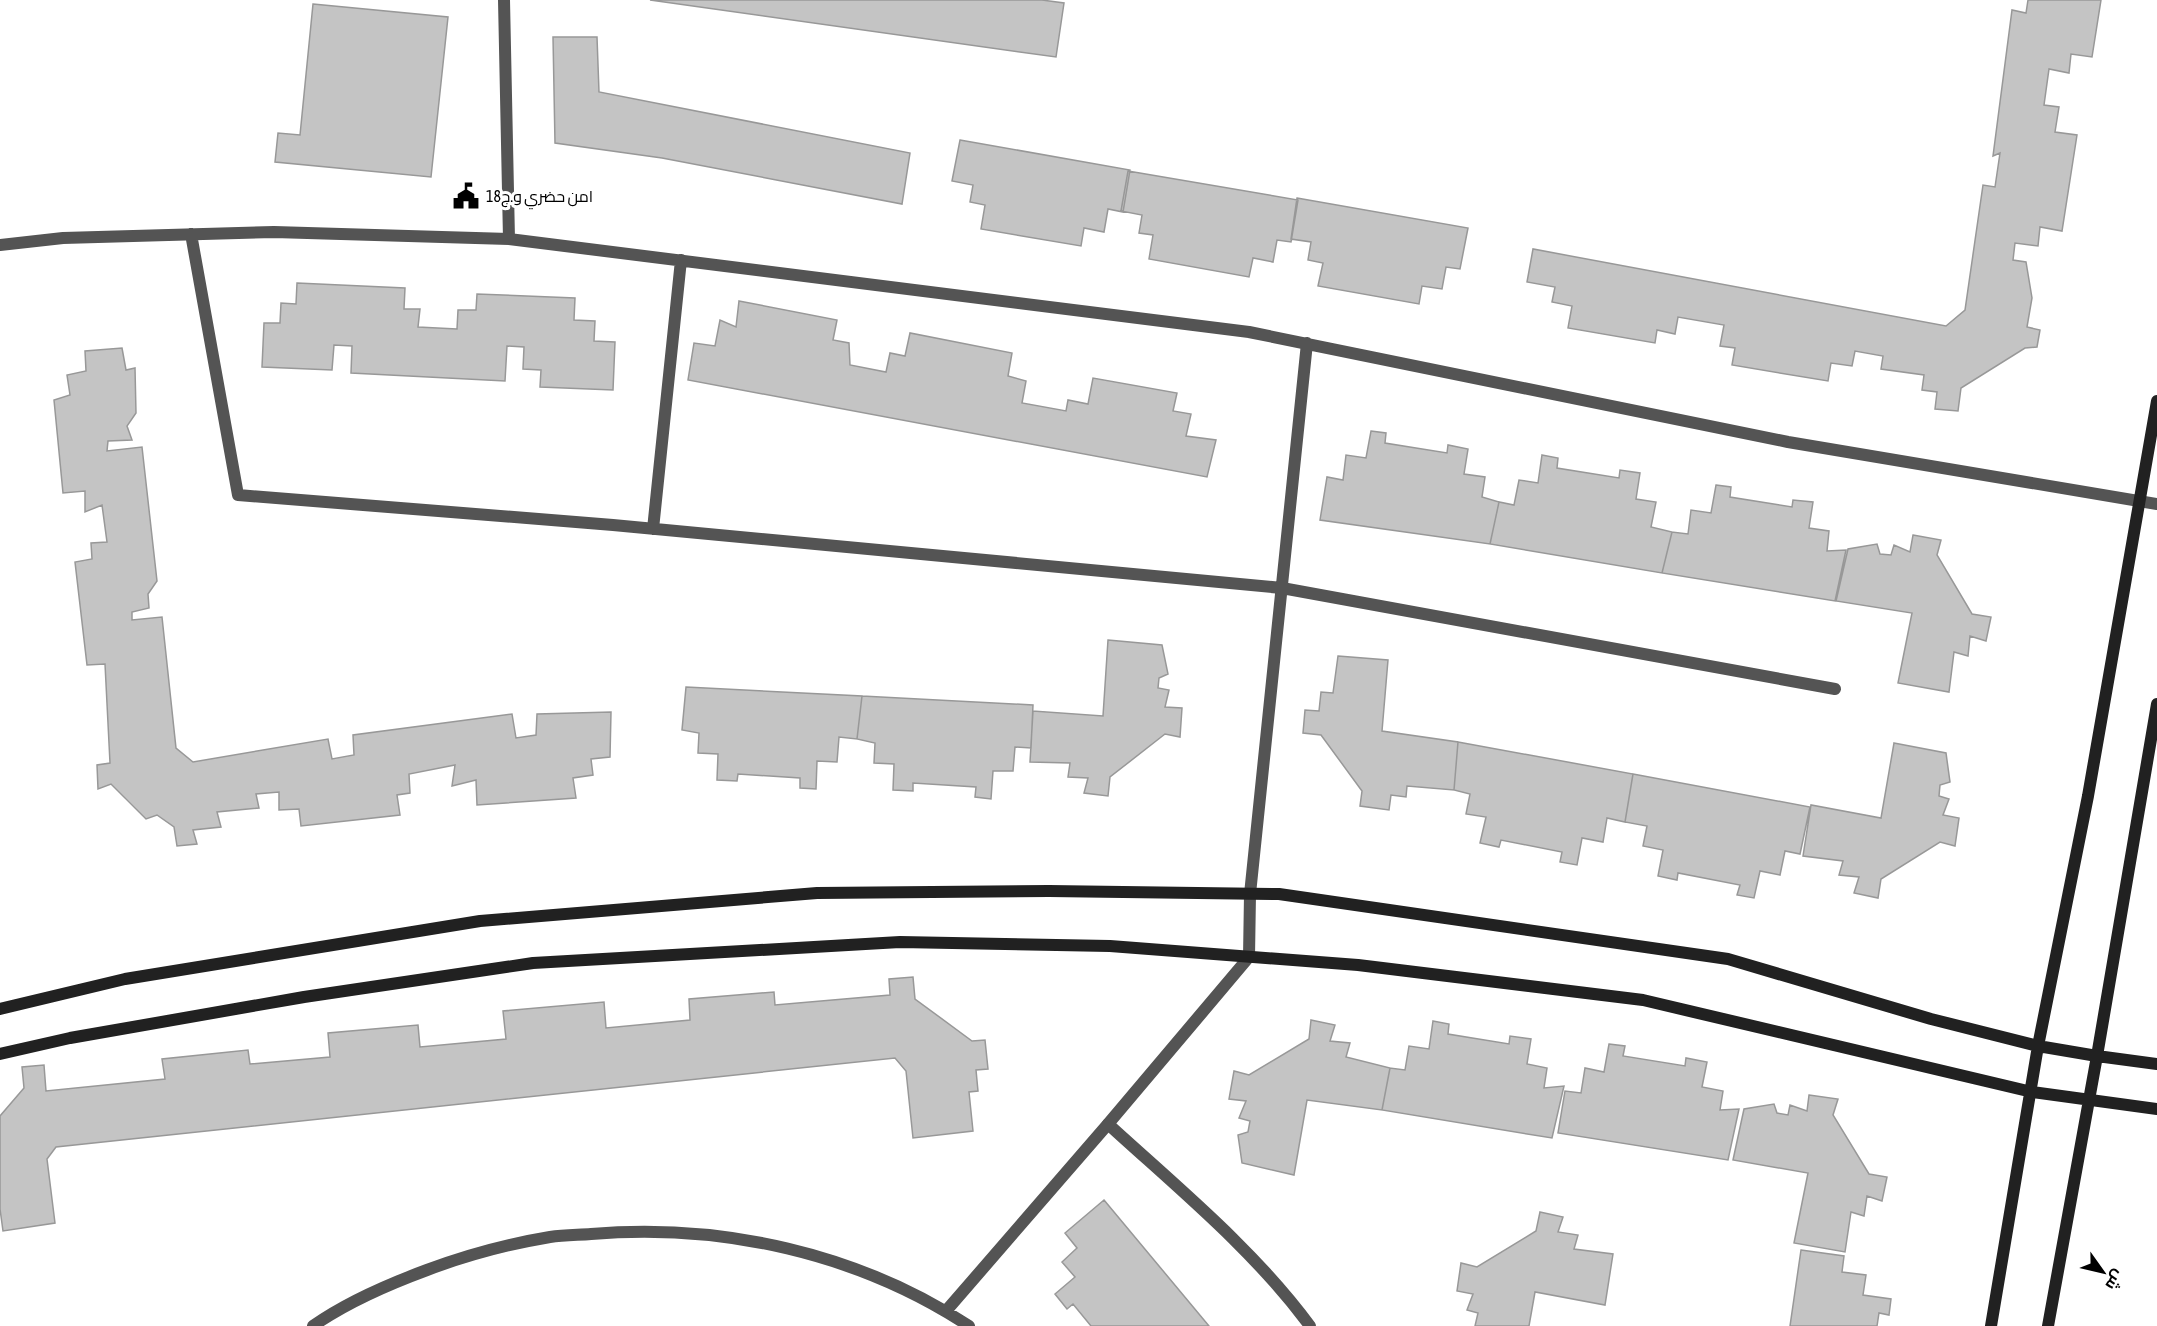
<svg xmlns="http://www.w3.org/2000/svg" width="2157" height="1326" viewBox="0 0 2157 1326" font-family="'Asap Condensed',Cairo,sans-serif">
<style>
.building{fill:#c4c4c4;stroke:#989898;stroke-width:1.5}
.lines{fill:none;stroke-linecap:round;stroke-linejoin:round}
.lane{stroke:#545454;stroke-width:12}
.street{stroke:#545454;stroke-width:12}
.secondary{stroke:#212121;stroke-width:12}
.labels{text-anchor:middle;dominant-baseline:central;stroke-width:6;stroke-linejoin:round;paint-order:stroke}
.poi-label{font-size:16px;fill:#000;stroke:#fff;text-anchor:start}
</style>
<rect width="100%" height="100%" fill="#fff"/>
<path class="building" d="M650,0H1042L1064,3L1056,57Z
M2028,0H2101L2092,57L2071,54L2069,73L2049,69L2044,105L2059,107L2055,132L2077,135L2062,231L2040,227L2038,246L2015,243L2013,260L2026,262L2032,298L2027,327L2040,330L2037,347L2025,348L1961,388L1958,411L1935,409L1937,392L1922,390L1924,375L1881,369L1883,356L1855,351L1852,366L1831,363L1828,381L1732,365L1735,348L1720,346L1724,325L1678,317L1675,334L1657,330L1655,343L1568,328L1572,306L1552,302L1555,287L1527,282L1533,249L1946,326L1965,310L1983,185L1995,187L2000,153L1993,156L2012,10L2026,13Z
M313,4L448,17L431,177L275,162L278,133L300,135Z
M553,37H597L599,92L910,153L902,204L662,158L555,143Z
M960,140L1130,170L1123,212L1108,209L1104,232L1084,228L1081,246L981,229L985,205L970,202L973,185L952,181Z
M1128,171L1298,200L1291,242L1277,240L1273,262L1253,258L1249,277L1149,259L1153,235L1139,233L1142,215L1121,211Z
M1297,198L1468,228L1460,269L1446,267L1442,289L1422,286L1419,304L1318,286L1323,263L1308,260L1311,242L1291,239Z
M297,283L405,288L404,309H420L418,327L457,329L458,310H476L477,294L575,298L574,320L595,321L594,341L615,342L613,390L540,387L541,370L523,369L524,347L507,346L505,381L351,373L352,346L334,345L332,370L262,367L264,323H280L281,303L296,304Z
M739,301L837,320L833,340L849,343L850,365L886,372L890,353L905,356L910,333L1012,353L1008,376L1026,381L1022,403L1066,411L1068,400L1088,404L1093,378L1177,393L1173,411L1191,414L1186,436L1216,440L1207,477L688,380L694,343L715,346L720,320L736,327Z
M122,348L126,370L135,368L136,413L127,426L132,440L108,441L107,451L142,447L157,581L148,594L149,608L132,612V620L162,617L176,748L193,762L328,739L332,759L354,755L353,735L512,714L516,738L536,735L537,714L611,712L610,757L591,759L593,775L573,778L576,798L477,805L476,780L452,786L455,765L409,774L410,793L397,795L400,815L301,826L299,809L279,810V792L256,794L259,808L217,812L221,827L193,830L197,844L177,846L174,827L157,815L146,819L111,784L98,789L97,765L110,763L105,664L87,665L75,562L92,559L91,543L107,542L102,505L85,512V491L63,493L54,400L70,395L67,375L86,371L85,351Z
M1371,431L1386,433L1385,443L1447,453L1448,445L1468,449L1464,474L1485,477L1482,497L1499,502L1490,544L1320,520L1327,477L1343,480L1346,455L1366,458Z
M1542,455L1558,458L1557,468L1619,478L1620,470L1640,473L1636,499L1656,502L1651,527L1672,532L1662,573L1490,544L1499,502L1514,505L1519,480L1538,483Z
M1716,485L1731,487L1730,497L1792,507L1793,500L1813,502L1809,528L1829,531L1827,551L1846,550L1835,601L1662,573L1672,532L1688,534L1691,510L1711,513Z
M1913,535L1941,540L1937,555L1972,614L1991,617L1986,641L1970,636L1968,656L1954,652L1949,692L1898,683L1912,613L1836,601L1848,549L1877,544L1880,554L1891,555L1894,545L1910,552Z
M1108,640L1162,645L1168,674L1159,678L1158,688L1169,690L1165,707L1182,708L1180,737L1165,734L1110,777L1108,796L1084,793L1088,778L1068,777L1070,763L1030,762L1033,711L1103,716Z
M1338,656L1388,660L1382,731L1458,742L1454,790L1407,786L1406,797L1391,795L1389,810L1360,806L1362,791L1321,735L1303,733L1305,710L1319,711L1321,692L1333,693Z
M686,687L862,696L857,739L839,737L837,762L817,761L816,789L800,788V778L738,774L737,781L717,780L718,754L698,753L699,733L682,730Z
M862,696L1033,705L1031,748L1015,747L1013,771H993L991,799L975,797L976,787L913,783V791L893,790L894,764L874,763L875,743L857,739Z
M1458,742L1633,774L1625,822L1607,818L1603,842L1582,838L1577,865L1560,862L1562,852L1501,840L1499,847L1480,843L1486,817L1466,814L1470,794L1454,790Z
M1894,743L1946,753L1950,782L1940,785L1939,796L1949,799L1943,815L1959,818L1955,846L1940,842L1881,879L1878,898L1854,893L1859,877L1839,875L1843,861L1803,856L1811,805L1881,818Z
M1633,774L1810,807L1800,854L1785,851L1780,875L1760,871L1754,898L1737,895L1740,885L1678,873L1677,880L1658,876L1663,850L1643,846L1647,826L1625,822Z
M913,977L915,999L972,1041L985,1040L988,1069L976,1070L978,1091L969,1092L973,1131L913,1138L906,1071L895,1058L56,1147L47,1159L55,1223L3,1231L0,1209V1116L24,1088L22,1067L44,1065L46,1091L165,1079L162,1059L248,1050L250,1064L330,1057L328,1033L418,1025L420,1047L506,1039L503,1011L604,1002L606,1028L690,1020L689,999L774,992L775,1005L890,995L889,979Z
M1311,1020L1335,1025L1330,1041L1350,1043L1346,1057L1390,1068L1382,1110L1307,1100L1294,1175L1242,1163L1238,1135L1248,1132L1250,1121L1239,1118L1246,1101L1229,1099L1234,1071L1249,1075L1309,1039Z
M1433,1021L1449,1024L1448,1034L1509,1044L1510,1036L1531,1039L1527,1064L1547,1068L1544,1088L1564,1086L1552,1138L1382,1110L1390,1068L1405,1070L1409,1046L1429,1049Z
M1609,1044L1625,1046L1623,1056L1685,1066L1686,1058L1707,1062L1702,1087L1723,1091L1720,1110L1739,1109L1728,1160L1558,1133L1565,1091L1581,1093L1585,1068L1604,1072Z
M1809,1095L1838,1099L1833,1115L1869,1174L1887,1177L1882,1201L1867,1196L1864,1216L1851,1212L1845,1252L1794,1243L1808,1173L1733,1160L1744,1109L1774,1104L1777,1113L1788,1115L1790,1105L1807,1111Z
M1104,1200L1209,1326H1091L1073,1304L1067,1309L1055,1294L1075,1277L1062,1262L1077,1248L1065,1233Z
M1540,1212L1563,1217L1558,1232L1578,1235L1574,1249L1613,1254L1605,1305L1535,1292L1529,1326H1475L1478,1313L1467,1310L1473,1294L1457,1291L1461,1263L1477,1267L1536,1231Z
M1801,1250L1844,1256L1842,1272L1866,1275L1863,1295L1891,1299L1889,1315L1879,1313L1877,1326H1790Z"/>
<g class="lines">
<path class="lane" d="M1108,1124C1178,1188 1253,1249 1310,1326"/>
<path class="street" d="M504,0L509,239
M191,234L238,495L613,525L1282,588L1835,689
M0,245L63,238L274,232L509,239L1249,332L1788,442L2157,504
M653,529L681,260
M946,1311L1108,1124L1249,957L1250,894L1307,343
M313,1326C347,1302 389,1284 427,1270C467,1255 508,1244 550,1237C564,1235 578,1235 591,1234C722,1223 858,1253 969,1326"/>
<path class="secondary" d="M0,1009L125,979L480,921L817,893L1049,891L1279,894L1728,959L1931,1019L2038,1046L2097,1056L2157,1064
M0,1054L70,1038L304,997L533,963L900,942L1110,946L1358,965L1643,1000L2032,1092L2157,1109
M1991,1326L2038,1046L2088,796L2157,401
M2048,1326L2097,1056L2157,704"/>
</g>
<defs>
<g id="civic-bare" transform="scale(2.07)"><path d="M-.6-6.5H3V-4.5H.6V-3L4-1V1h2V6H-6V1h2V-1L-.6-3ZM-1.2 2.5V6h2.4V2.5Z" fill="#000" stroke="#fff" stroke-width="2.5" paint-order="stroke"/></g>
</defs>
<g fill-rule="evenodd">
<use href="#civic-bare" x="466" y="196"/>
</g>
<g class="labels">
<g class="poi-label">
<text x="486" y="196">امن حضري و.ج18</text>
</g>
</g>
<g transform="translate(2103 1272) rotate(124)" stroke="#ffffff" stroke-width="4.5" paint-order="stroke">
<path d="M0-4.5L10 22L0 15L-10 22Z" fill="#000000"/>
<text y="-9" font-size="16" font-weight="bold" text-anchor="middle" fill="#000000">ش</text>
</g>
</svg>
